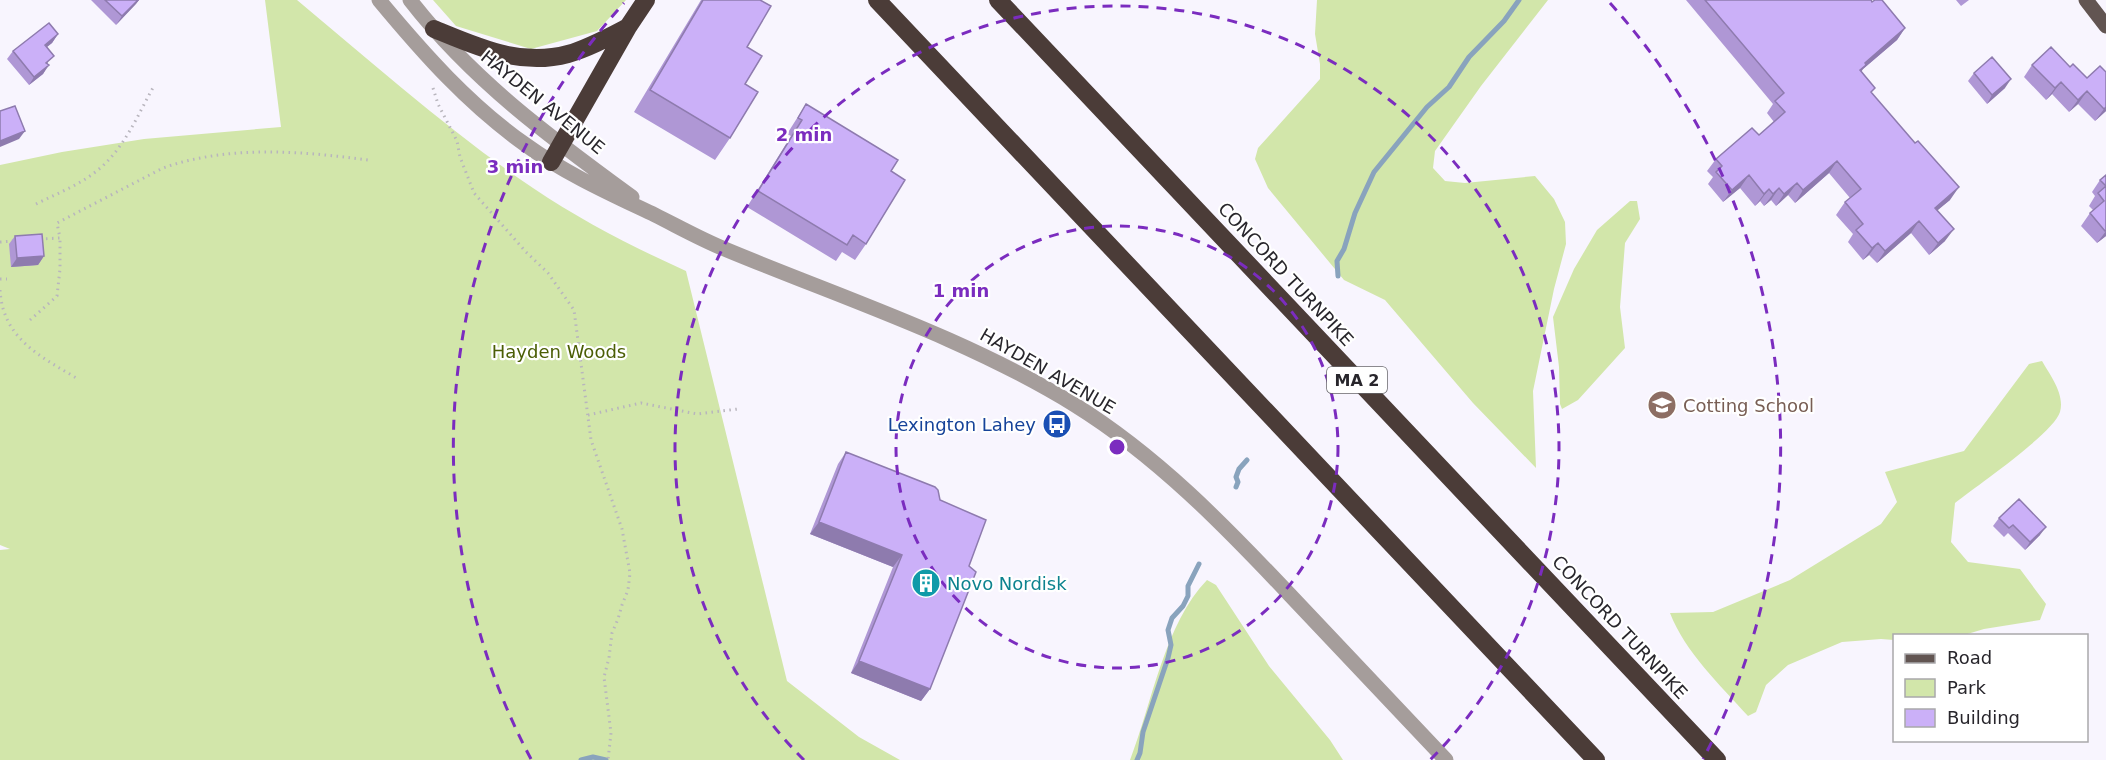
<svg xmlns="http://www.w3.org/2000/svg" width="2106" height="760" viewBox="0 0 2106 760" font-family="'DejaVu Sans',sans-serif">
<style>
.green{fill:#d2e6aa}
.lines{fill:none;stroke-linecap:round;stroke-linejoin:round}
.stream{stroke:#89a3bd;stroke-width:5}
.path{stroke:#b8b5bd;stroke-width:3;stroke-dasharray:1.5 4.5;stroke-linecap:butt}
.minor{stroke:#a59d9b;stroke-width:15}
.major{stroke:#625552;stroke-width:15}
.highway{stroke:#4b3c38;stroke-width:18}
.wall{fill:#af97d5}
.shaded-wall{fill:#8e7bae}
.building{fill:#cbb0f8;stroke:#8e7bae;stroke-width:1.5}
.ring{fill:none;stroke:#7b2cbf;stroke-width:3;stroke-dasharray:10 8}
.labels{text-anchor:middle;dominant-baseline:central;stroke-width:4.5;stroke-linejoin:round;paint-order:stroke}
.shield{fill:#fff;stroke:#68676b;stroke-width:1.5}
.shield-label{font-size:16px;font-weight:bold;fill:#28262c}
.street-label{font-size:18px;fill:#28262c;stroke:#fff}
.park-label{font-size:18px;fill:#4b5e05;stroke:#fff}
.education-label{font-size:18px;fill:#785e54;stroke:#fff;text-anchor:start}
.transit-label{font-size:18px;fill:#164399;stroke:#fff;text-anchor:end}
.culture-label{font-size:18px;fill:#0d838f;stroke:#fff;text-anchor:start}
.centre{fill:#7b2cbf;stroke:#fff;stroke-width:3}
.ring-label{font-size:18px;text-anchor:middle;font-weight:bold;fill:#7b2cbf;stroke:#fff;stroke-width:4.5;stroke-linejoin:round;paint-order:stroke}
</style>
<rect width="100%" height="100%" fill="#f8f5fe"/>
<path class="green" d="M265,0H297C374,64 450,132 533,188C582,221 633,247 686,271L787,681L859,737L900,760H0V550L10,549L0,545V165L62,152L144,139L281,127Z
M433,0H626L597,31L531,49L456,26Z
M1317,0H1548L1481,86L1435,151L1433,168L1445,181L1465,183L1535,176L1554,199L1565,222L1566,244L1554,289L1533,391L1536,468L1473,403L1385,300L1344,280L1268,188L1255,159L1258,148L1320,79V64L1315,34Z
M1630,201H1637L1640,219L1625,243L1620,307L1625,348L1578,400L1562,409L1560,404L1559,367L1553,317L1574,269L1597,230Z
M2042,361C2050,375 2065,394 2060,412C2053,434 1976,486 1955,503L1951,542L1968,562L2020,569L2046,604L2040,620L1984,629L1964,635L1894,636V640L1881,639L1842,642L1788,665L1766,685L1756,712L1748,716C1720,685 1685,652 1670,613L1713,612L1790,580L1881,524L1897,502L1885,472L1964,451L2029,364Z
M1207,580L1216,585L1269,666L1330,740L1343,760H1130C1152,703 1165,623 1207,580Z"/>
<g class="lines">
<path class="stream" d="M1338,276L1337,261L1344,249L1355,213L1374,172L1427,107L1449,87L1469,57L1504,21L1519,0
M1236,487L1238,482L1236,477L1239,469L1247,460
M581,760L593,757L606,760
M1137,760L1140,753L1143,732L1168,658L1171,645L1168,630L1172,618L1183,606L1188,596V586L1199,564"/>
<path class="path" d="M433,88L438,104L457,141L460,157L474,193L526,252L548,273L574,310L591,440L622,529L630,573L628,590L622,605L618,619L612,633L609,658L604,677L611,733L608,760
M36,204C56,194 77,186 94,173C123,152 137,116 154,86
M40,239L60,238L57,223L163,168C228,145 301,151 368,160
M0,242L13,241
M0,279H7
M0,290C3,339 40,356 78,379
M30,320L57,296L60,269V238
M588,415L641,403L697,414L738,409"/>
<path class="minor" d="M379,0C423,53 469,105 526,145C566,174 611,194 655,215C679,227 702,240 727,250C845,299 966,338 1075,405C1157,456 1224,525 1290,595C1342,650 1394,705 1446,760
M410,0C472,80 551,138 632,197"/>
<path class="major" d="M2086,0L2106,26"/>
<path class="highway" d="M877,0L1596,760
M998,0L1717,760
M434,29C478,47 520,67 568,54C589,48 609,37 628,27
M551,162L628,27L646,0"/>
</g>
<path class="wall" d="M91,0H139L116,25Z
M701,0H760L747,47L745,84L730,138L715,160L634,112Z
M1686,0H1871L1905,28L1897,40L1863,69L1861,71L1872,93L1950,200L1937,210L1945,241L1929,255L1911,233L1877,263L1869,255L1863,260L1848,242L1853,234L1836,215L1845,202L1850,198L1829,173L1795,203L1788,195L1776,206L1771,200L1764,206L1760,201L1755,206L1740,188L1723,202L1708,184L1713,177L1707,171L1716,159L1759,135L1774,122L1767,113L1773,104Z
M1956,0H1969L1961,6Z
M58,34L52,43L47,47L48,65L43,74L29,85L7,59L13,51Z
M2051,47L2106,111L2095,121L2078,104L2069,112L2052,94L2046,100L2024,77L2032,65Z
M1974,73L2005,88L1987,104L1968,81Z
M806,104L891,171L866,244L855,260L842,252L836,261L747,207L791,136L787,134Z
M2106,175V236L2097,243L2081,226L2090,213L2093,210L2089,206L2095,196L2092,192L2100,180Z
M15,236L44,256L38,265L11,267L9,244Z
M846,452L940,500L969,566L930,689L921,701L851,673L893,567L810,534L838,464Z
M1999,518L2040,535L2025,550L2008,533L2004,537L1993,526Z"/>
<path class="shaded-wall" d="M138,0H139L136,4L116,25L122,16Z
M1905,28L1897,40L1863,69L1858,77L1852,82L1865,63Z
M58,34L52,43L39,53L45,45Z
M49,65L43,74L29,85L34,77Z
M2011,79L2005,88L1987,104L1992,95Z
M2061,82L2052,94L2046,100L2055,88Z
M2087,91L2078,104L2069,112L2078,100Z
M2106,107V111L2095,121L2104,109Z
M25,131L19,139L0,147V141Z
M1837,161L1829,173L1795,203L1803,190Z
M1749,175L1740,188L1723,202L1732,190Z
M1797,183L1788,195L1776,206L1784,194Z
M1959,187L1950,200L1926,220L1935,208Z
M1779,188L1771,200L1764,206L1773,194Z
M1769,189L1760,201L1755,206L1764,194Z
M1919,221L1911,233L1877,263L1885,251Z
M1954,229L1945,241L1929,255L1938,243Z
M2106,231V236L2097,243Z
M1878,243L1869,255L1863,260L1872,248Z
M44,256L38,265L11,267L17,258Z
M819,522L902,555L893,567L810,534Z
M2046,527L2040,535L2025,550L2030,542Z
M859,661L930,689L921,701L851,673Z"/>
<path class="building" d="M105,0H138L122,16Z
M703,0H760L771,6L747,47L762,56L745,84L758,92L730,138L650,90Z
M1705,0H1871L1872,2L1875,0H1882L1905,28L1865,63L1866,65L1860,70L1875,88L1871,92L1915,143L1918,141L1959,187L1935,208L1954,229L1938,243L1919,221L1885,251L1878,243L1872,248L1856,230L1863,224L1845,202L1861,189L1837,161L1803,190L1797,183L1784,194L1779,188L1773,194L1769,189L1764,194L1749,175L1732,190L1716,172L1722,166L1716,159L1752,128L1759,135L1785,112L1775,101L1784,93Z
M49,23L58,34L45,45L54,56L46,63L49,65L34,77L13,51Z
M2051,47L2070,67L2073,64L2087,78L2100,66L2106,72V107L2104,109L2087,91L2078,100L2061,82L2055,88L2032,65Z
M1992,57L2011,79L1992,95L1974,73Z
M806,104L898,160L891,171L905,180L866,244L853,235L847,245L758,191L802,120L798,118Z
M15,106L25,131L0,141V111Z
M2106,175V231H2105L2090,213L2104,201L2098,193L2106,186L2100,180Z
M42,234L44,256L17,258L15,236Z
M846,452L935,487L938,490L940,500L986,520L969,566L976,572L930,689L859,661L902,555L819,522Z
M2019,499L2046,527L2030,542L2013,525L2009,528L1999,518Z"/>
<g class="ring">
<circle cx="1117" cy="447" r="221"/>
<path d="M804 760A442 442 0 1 1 1430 760"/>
<path d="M531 759A664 664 0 0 1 624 3M1610 3A664 664 0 0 1 1703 759"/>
</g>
<defs>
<g id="school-disc" transform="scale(1.5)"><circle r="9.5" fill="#8d6e63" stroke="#fff"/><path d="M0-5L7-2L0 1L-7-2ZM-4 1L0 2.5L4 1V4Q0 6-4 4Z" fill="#fff"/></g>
<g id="bus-disc" transform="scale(1.5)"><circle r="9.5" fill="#1a4fb4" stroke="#fff"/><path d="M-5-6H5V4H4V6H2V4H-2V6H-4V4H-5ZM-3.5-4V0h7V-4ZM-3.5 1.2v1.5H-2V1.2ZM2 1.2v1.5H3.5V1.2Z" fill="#fff"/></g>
<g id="building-disc" transform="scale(1.5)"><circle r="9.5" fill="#0f9aa8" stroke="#fff"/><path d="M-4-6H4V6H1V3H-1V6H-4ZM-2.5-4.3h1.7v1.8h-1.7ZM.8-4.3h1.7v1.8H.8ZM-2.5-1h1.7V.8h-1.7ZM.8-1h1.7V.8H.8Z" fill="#fff"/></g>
</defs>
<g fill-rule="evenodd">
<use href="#school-disc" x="1662" y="405"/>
<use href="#bus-disc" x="1057" y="424"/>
<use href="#building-disc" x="926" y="583"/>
</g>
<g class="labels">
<rect class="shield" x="1327" y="367" width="60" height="26" rx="4.5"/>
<g class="shield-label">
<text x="1357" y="380">MA 2</text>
</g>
<g class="street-label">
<text transform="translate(543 102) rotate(39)">HAYDEN AVENUE</text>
<text transform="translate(1286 274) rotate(47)">CONCORD TURNPIKE</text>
<text transform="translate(1048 371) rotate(30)">HAYDEN AVENUE</text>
<text transform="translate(1620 627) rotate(47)">CONCORD TURNPIKE</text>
</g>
<g class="park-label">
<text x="559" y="351">Hayden Woods</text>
</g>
<g class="education-label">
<text x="1683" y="405">Cotting School</text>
</g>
<g class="transit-label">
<text x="1036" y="424">Lexington Lahey</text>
</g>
<g class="culture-label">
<text x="947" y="583">Novo Nordisk</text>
</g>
</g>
<circle cx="1117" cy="447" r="9" class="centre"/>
<g class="ring-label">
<text x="804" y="141">2 min</text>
<text x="515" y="173">3 min</text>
<text x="961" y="297">1 min</text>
</g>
<rect x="1893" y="634" width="195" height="108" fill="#ffffff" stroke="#a9a8ab" stroke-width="1.5"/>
<rect x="1905" y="654" width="30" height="9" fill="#625552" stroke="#a9a8ab" stroke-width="1.5"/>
<text x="1947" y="664" font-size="18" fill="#28262c">Road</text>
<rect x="1905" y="679" width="30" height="18" fill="#d2e6aa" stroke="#a9a8ab" stroke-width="1.5"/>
<text x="1947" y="694" font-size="18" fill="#28262c">Park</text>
<rect x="1905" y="709" width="30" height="18" fill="#cbb0f8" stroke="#a9a8ab" stroke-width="1.5"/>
<text x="1947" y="724" font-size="18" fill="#28262c">Building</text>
</svg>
